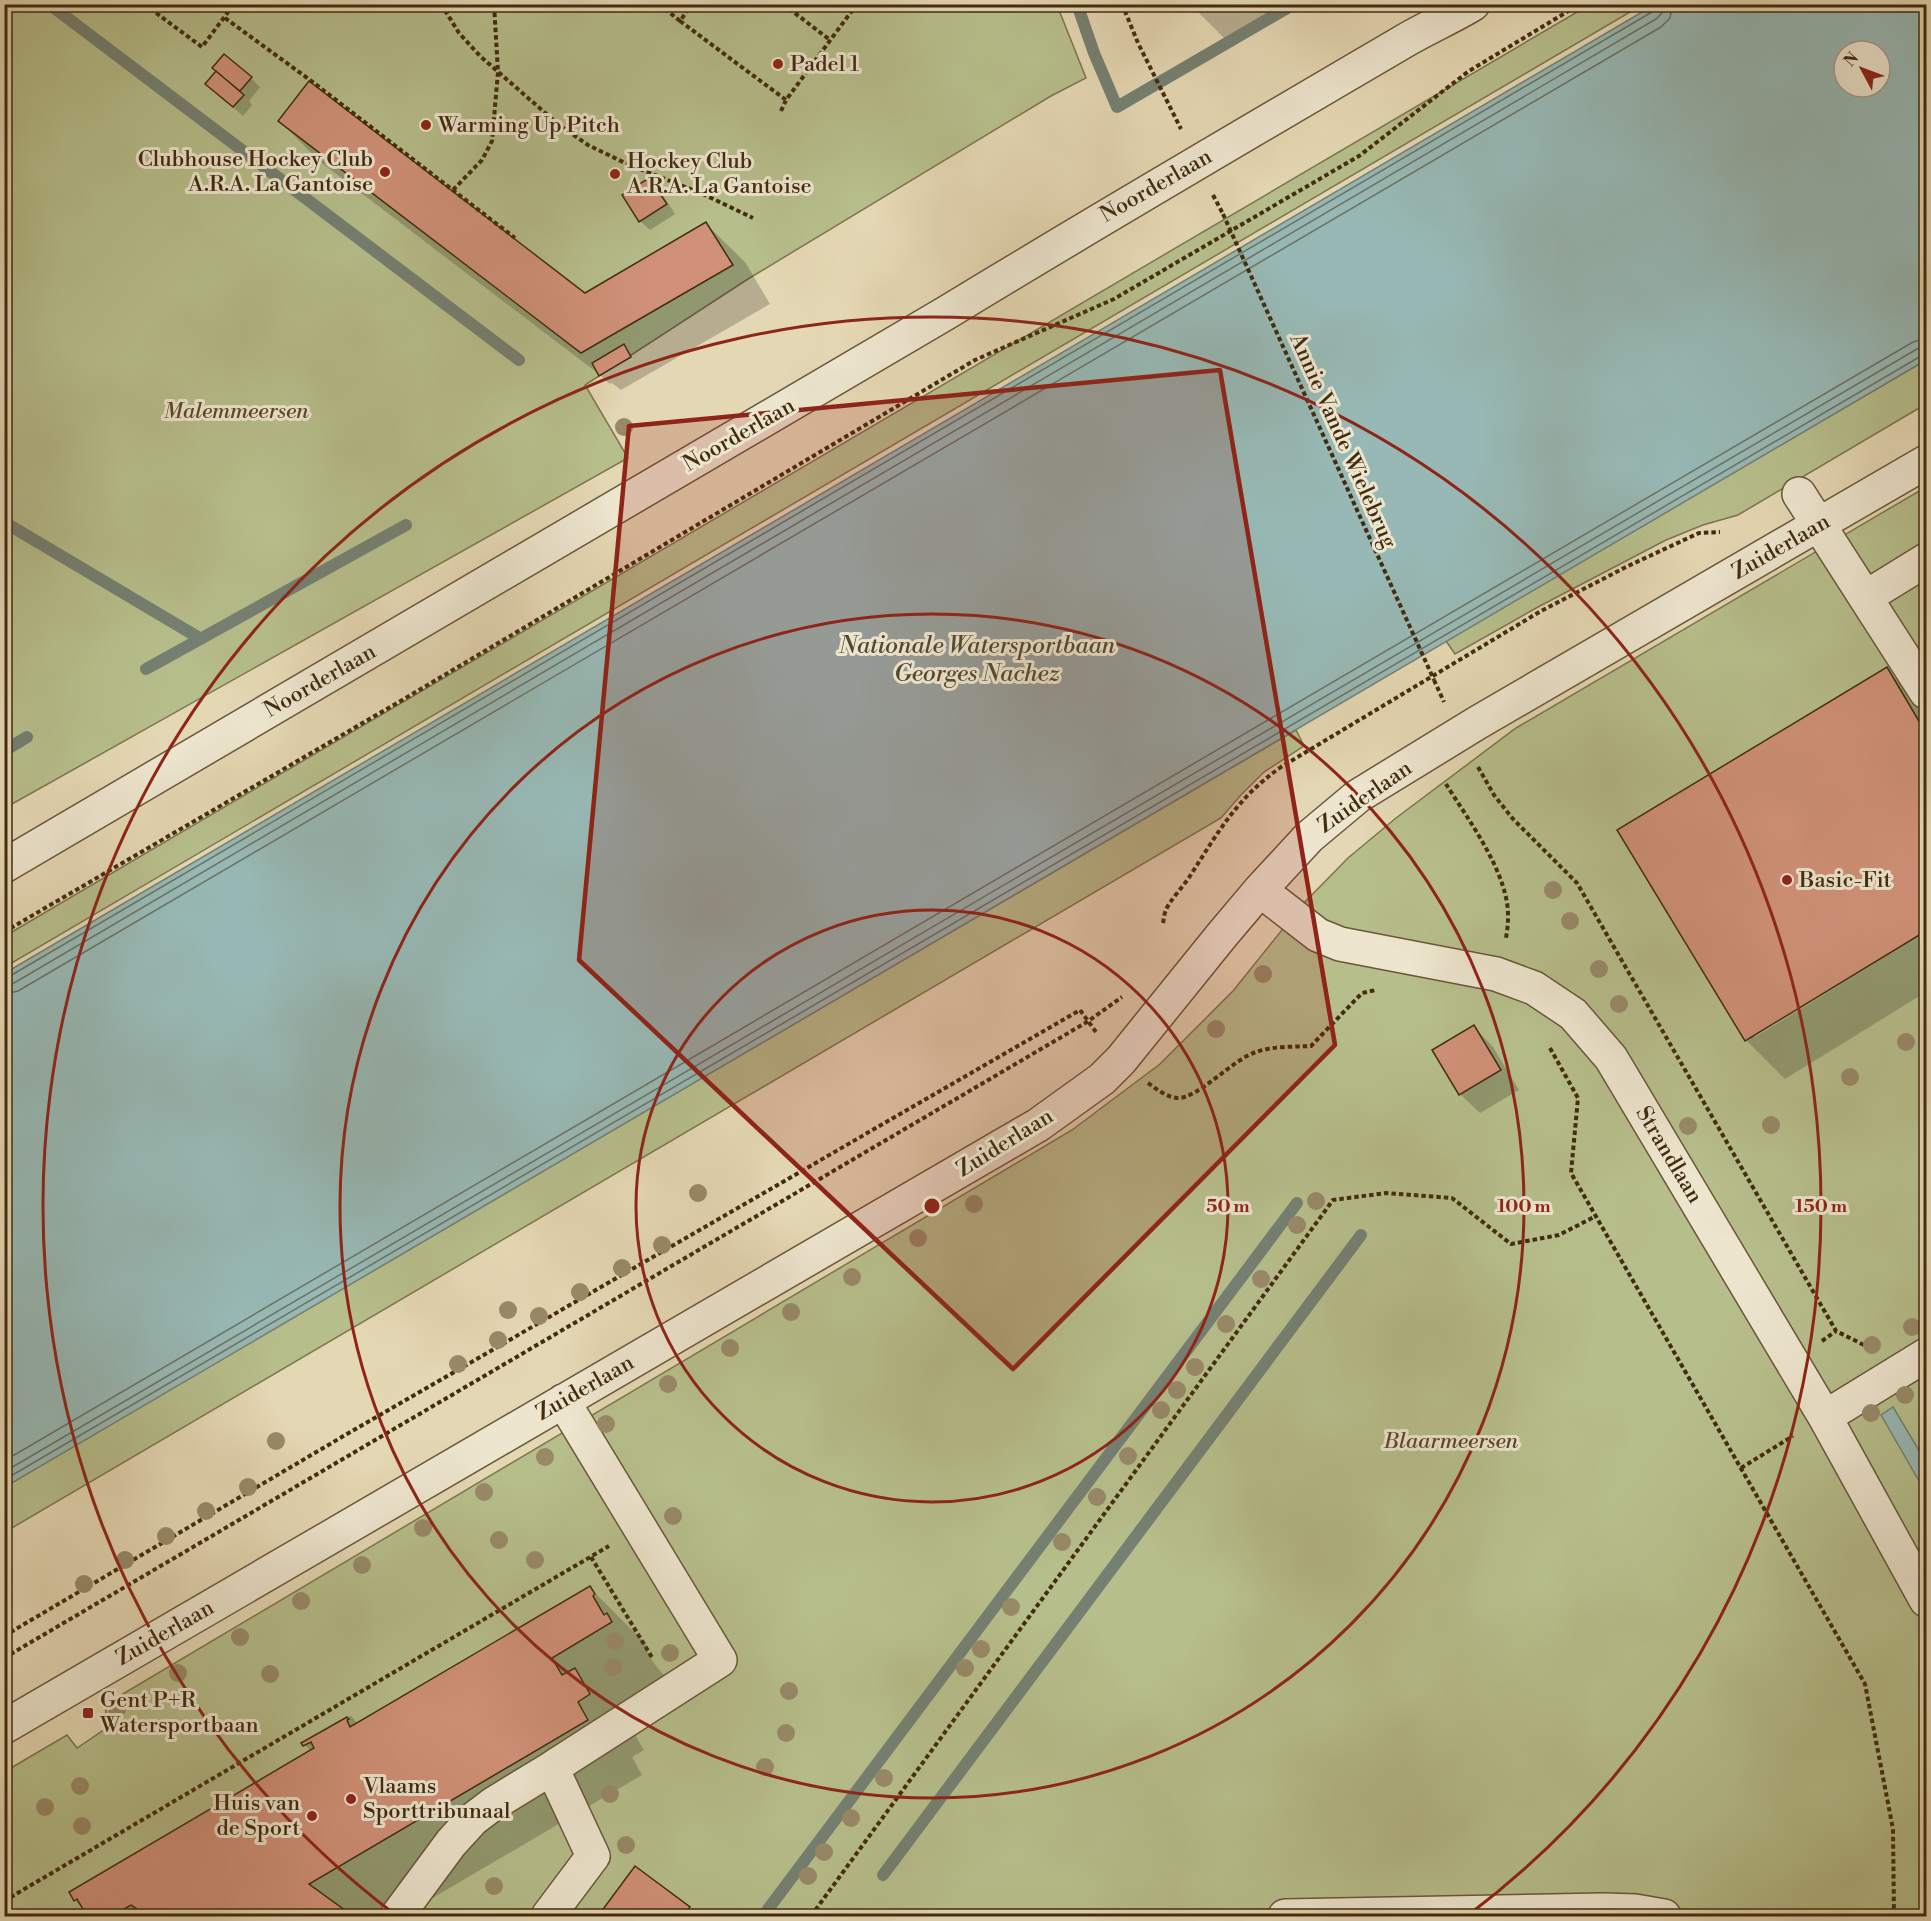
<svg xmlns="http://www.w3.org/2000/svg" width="1931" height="1921" viewBox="0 0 1931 1921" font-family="'Libre Bodoni',serif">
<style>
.green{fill:#b6be8b;stroke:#7c754e;stroke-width:1.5}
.water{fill:#97b8b4;stroke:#758072;stroke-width:1.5;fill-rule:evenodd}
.shadow{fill:#0003}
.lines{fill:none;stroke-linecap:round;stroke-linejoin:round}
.shore{stroke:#6c7262;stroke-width:1.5}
.stream{stroke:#758072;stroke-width:12}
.building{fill:#d09178;stroke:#422c10;stroke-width:1.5}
.minor-casing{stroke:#6a5739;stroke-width:36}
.path{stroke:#422c10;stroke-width:4;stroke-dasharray:4.5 3;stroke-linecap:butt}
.minor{stroke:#ede5ce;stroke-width:33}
.path-bridge{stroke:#422c10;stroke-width:4;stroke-dasharray:4.5 3;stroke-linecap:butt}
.tree{fill:#988967}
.marked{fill:#8f2418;fill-opacity:0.2;stroke:#8f2418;stroke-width:4.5;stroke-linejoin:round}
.ring{fill:none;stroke:#8f2418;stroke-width:3}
.poi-dot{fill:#8f2418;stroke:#ede5ce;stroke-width:2}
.labels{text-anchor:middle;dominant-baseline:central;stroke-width:6;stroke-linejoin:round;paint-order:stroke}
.poi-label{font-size:22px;fill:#422c10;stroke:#ede5ce;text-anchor:start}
.street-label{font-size:22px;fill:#422c10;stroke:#ede5ce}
.park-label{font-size:22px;font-style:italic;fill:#594929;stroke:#ede5ce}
.water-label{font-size:24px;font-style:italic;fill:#534831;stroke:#ede5ce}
.centre{fill:#8f2418;stroke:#ede5ce;stroke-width:3}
.ring-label{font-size:18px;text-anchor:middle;font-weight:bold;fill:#8f2418;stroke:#ede5ce;stroke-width:6;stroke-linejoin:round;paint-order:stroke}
</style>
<rect width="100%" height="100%" fill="#e4d7b3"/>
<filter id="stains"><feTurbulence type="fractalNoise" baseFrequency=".00333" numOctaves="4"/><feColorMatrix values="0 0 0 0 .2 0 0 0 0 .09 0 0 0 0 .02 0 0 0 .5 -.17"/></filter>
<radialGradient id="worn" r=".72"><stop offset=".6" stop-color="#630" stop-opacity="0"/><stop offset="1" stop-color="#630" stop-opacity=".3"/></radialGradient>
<path class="green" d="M5,5H1057L1086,78L1051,96L748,279L585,385L628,458L5,808Z
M1589,5H1642L5,967V936Z
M1926,360V404L1738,515L1703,525L1666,540L1538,607L1455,654L1446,641Z
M1926,487V1916H5L4,1772L67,1735L77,1748L105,1729L106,1704L1072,1130L1160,1064L1233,991L1302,905L1348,858L1396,818L1516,728Z
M1296,730L1304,746L1264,772L1240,796L1221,818L5,1532L4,1487Z"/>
<path class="water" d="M1654,5H1926V360L5,1487V973ZM1844,51H1880V87H1844Z
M1893,1407L1926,1462V1493L1881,1415Z"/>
<path class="shadow" d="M1190,4H1291L1227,41Z
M217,71L251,78L260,87L249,101L252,105L243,116L207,84Z
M280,121L585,295L706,224L745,262L770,304L621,390L612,383L610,384L600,375L318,160Z
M649,180L659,189L675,214L650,230L640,221Z
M1886,669L1926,710V929L1755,1033V1037L1926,932V992L1785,1079L1746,1040Z
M1474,1027L1493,1047L1519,1090L1480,1113L1460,1094Z
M590,1588L645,1643L649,1650L647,1651L653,1662L666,1678L613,1709L629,1725L644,1750L632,1757L642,1775L402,1916H89L75,1900L311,1751L304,1744L351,1716L358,1724Z
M636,1868L689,1908L698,1916H600Z"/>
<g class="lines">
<path class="shore" d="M4,977L10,976L1652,12L1656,9V4
M4,985L14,983L1656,19L1662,13L1664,4
M4,994L18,991L1661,27L1670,18L1673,4
M4,1461L1913,342L1926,338
M4,1472L1917,349L1926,347
M4,1480L1921,356L1926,355"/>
<path class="stream" d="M49,4L519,360
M1077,4L1094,53L1117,107L1294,4
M4,522L201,639
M146,669L406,525
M4,751L27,737
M883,1875L1361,1235
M763,1916L1297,1203"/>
</g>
<path class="building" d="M224,54L252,77L240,91L212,68Z
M216,71L244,95L233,107L205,84Z
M309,81L585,293L706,222L733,265L581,353L278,121Z
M649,178L667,204L639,222L622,195Z
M624,344L631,357L599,376L592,363Z
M1887,667L1926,733V931L1745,1041L1617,830Z
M1474,1025L1501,1070L1459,1095L1432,1050Z
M590,1586L595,1594L593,1596L604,1615L607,1613L612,1622L552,1658L562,1675L575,1668L590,1694L578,1702L588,1720L309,1884L353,1916H148L131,1905L111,1916H87L77,1899L74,1901L69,1892L314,1748L311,1742L303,1746L301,1743L347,1717L349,1719L347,1720L350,1727Z
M635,1866L690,1907L683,1916H598Z"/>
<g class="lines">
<g class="minor-casing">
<path id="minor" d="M1799,494L1926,692
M1866,597L1926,560
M4,866L946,313C1097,221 1249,132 1401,43C1424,29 1450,18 1473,4
M1260,890L1318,935L1340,944L1496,974L1534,988L1573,1014L1611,1058L1825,1417L1926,1600
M1825,1417L1926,1355
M4,1727L1038,1125L1102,1079L1121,1060L1222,935L1260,890L1309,837L1358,796L1477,723L1926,462
M397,1916L451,1843L472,1820L493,1804L552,1768L720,1660L563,1401
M548,1916L593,1856L552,1768
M1285,1916L1604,1910L1635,1911L1664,1916"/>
</g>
<path class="path" d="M144,4L202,47L234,4
M441,4L459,33L480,56L559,125L588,145L625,163L705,195L753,218
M659,4L680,21L692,4
M783,4L830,40
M1122,4L1138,43L1181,129
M225,18L310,80L515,238
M680,21L786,100L857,4
M781,111L786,100
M453,190L482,160L492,141L498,72L494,4
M1213,195L1223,214
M1919,424L1926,420
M1434,680L1444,702
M1478,767L1494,795L1513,819L1577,883L1836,1331L1868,1347
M1446,784C1469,821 1510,875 1508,919C1508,925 1507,932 1506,938
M1163,923C1164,919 1164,914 1166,910C1168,903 1185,884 1190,876C1219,831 1236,799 1281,767L1541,611L1628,566L1699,533L1720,532
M4,932L409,696L975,360L1114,299L1359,156L1469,71L1580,4
M1550,1048L1578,1098L1571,1173L1865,1684L1893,1829L1894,1916
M1148,1083C1157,1089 1166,1097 1177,1098C1198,1099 1233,1059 1256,1052C1273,1046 1293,1047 1311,1046L1362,993L1376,990
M1822,1341L1836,1331
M1741,1468L1793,1436
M591,1557L653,1659
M4,1636L347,1434L1080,1010L1096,1032
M4,1658L1087,1022L1122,997
M4,1901L609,1546
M4,1910L12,1916
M811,1916L1333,1200L1386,1193L1452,1198L1511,1244L1559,1235L1596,1216"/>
<use href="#minor" class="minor"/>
<path class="path-bridge" d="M1223,214L1434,680"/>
</g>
<g class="tree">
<circle cx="624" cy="427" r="9"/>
<circle cx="1553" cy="890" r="9"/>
<circle cx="1570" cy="921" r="9"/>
<circle cx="1599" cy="969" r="9"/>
<circle cx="1263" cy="974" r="9"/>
<circle cx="1619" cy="1004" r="9"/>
<circle cx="1216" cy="1029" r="9"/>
<circle cx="1906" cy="1042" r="9"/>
<circle cx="1850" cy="1077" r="9"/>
<circle cx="1771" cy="1125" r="9"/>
<circle cx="1688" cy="1126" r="9"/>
<circle cx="698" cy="1193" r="9"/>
<circle cx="1316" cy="1201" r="9"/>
<circle cx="974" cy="1204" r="9"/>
<circle cx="1297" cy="1225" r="9"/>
<circle cx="918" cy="1238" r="9"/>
<circle cx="662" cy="1245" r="9"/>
<circle cx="622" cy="1268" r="9"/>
<circle cx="852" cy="1277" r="9"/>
<circle cx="1261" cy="1279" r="9"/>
<circle cx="580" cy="1292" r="9"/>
<circle cx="508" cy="1310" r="9"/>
<circle cx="791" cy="1312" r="9"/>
<circle cx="539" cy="1316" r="9"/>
<circle cx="1226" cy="1324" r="9"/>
<circle cx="1912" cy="1327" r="9"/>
<circle cx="498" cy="1340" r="9"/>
<circle cx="1872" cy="1345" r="9"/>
<circle cx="730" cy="1348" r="9"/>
<circle cx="458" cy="1364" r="9"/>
<circle cx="1195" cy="1367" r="9"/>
<circle cx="668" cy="1384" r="9"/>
<circle cx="1177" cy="1390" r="9"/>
<circle cx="1905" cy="1395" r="9"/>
<circle cx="1161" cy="1410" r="9"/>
<circle cx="1871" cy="1413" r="9"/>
<circle cx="606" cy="1424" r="9"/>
<circle cx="276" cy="1441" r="9"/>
<circle cx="1128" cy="1456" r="9"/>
<circle cx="545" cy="1457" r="9"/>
<circle cx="248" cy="1487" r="9"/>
<circle cx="484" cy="1492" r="9"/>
<circle cx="1097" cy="1497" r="9"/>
<circle cx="206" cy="1511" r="9"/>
<circle cx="673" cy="1516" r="9"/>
<circle cx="423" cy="1528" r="9"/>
<circle cx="166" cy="1536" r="9"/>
<circle cx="499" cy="1540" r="9"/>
<circle cx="1062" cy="1542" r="9"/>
<circle cx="125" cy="1560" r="9"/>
<circle cx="535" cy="1560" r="9"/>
<circle cx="362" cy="1565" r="9"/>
<circle cx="84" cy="1584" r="9"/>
<circle cx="301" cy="1601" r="9"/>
<circle cx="1011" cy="1607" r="9"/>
<circle cx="240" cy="1637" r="9"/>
<circle cx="615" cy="1641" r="9"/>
<circle cx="981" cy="1649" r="9"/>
<circle cx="670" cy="1653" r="9"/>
<circle cx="613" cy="1667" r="9"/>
<circle cx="965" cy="1668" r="9"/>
<circle cx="178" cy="1673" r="9"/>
<circle cx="270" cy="1674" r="9"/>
<circle cx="789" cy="1691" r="9"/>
<circle cx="117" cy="1709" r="9"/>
<circle cx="786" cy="1733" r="9"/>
<circle cx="765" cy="1767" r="9"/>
<circle cx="884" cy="1778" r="9"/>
<circle cx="80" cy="1786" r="9"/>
<circle cx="610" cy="1794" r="9"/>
<circle cx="45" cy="1807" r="9"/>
<circle cx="851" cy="1818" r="9"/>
<circle cx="82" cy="1826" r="9"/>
<circle cx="626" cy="1845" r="9"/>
<circle cx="824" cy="1852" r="9"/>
<circle cx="808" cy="1876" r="9"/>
<circle cx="494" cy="1886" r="9"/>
</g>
<path class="marked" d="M1220,370L1335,1045L1013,1369L579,960L629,426Z"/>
<g class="ring">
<circle cx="932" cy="1206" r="296"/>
<circle cx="932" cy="1206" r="592"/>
<path d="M397 1916A889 889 0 1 1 1467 1916"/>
</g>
<g class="poi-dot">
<circle cx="778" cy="64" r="6"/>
<circle cx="426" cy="125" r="6"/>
<circle cx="385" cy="172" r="6"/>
<circle cx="615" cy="174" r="6"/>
<circle cx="1787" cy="880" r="6"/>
<rect x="82" y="1707" width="12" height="12" rx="3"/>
<circle cx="351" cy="1799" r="6"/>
<circle cx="312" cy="1816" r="6"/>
</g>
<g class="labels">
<g class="poi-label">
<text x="790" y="64">Padel 1</text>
<text x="438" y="125">Warming Up Pitch</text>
<text x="373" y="159" text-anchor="end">Clubhouse Hockey Club<tspan x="373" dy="25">A.R.A. La Gantoise</tspan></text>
<text x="627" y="161">Hockey Club<tspan x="627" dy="25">A.R.A. La Gantoise</tspan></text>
<text x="1799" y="880">Basic-Fit</text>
<text x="100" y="1700">Gent P+R<tspan x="100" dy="25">Watersportbaan</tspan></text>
<text x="363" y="1786">Vlaams<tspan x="363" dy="25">Sporttribunaal</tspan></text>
<text x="300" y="1803" text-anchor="end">Huis van<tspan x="300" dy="25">de Sport</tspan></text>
</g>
<g class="street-label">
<text transform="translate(1156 186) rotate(-30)">Noorderlaan</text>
<text transform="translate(739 435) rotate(-30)">Noorderlaan</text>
<text transform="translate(1343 441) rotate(66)">Annie Vande Wielebrug</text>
<text transform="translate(1781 547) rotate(-30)">Zuiderlaan</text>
<text transform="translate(320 681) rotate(-30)">Noorderlaan</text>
<text transform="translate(1365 797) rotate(-35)">Zuiderlaan</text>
<text transform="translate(1005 1143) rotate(-32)">Zuiderlaan</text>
<text transform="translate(1669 1155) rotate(59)">Strandlaan</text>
<text transform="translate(585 1388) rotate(-30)">Zuiderlaan</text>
<text transform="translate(165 1633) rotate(-30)">Zuiderlaan</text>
</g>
<g class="park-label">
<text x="236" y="411">Malemmeersen</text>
<text x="1451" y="1441">Blaarmeersen</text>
</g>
<g class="water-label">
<text x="977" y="646">Nationale Watersportbaan<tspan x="977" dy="28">Georges Nachez</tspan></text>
</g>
</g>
<circle cx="932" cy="1206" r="9" class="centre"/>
<g class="ring-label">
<text x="1228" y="1212">50 m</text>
<text x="1524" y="1212">100 m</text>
<text x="1821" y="1212">150 m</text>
</g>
<rect width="1931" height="1921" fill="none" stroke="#e4d7b3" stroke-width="24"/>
<rect x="6" y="6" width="1919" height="1909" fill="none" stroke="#422c10" stroke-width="3"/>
<rect x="12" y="12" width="1907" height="1897" fill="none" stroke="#422c10" stroke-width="1.5"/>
<g transform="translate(1862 69) rotate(311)"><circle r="28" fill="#ede5ce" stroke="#a99b82" stroke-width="1.5"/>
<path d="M0-4.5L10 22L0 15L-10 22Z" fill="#8f2418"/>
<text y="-9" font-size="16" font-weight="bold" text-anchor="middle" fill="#422c10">N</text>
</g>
<rect width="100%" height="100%" filter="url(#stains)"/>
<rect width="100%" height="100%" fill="url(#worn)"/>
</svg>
